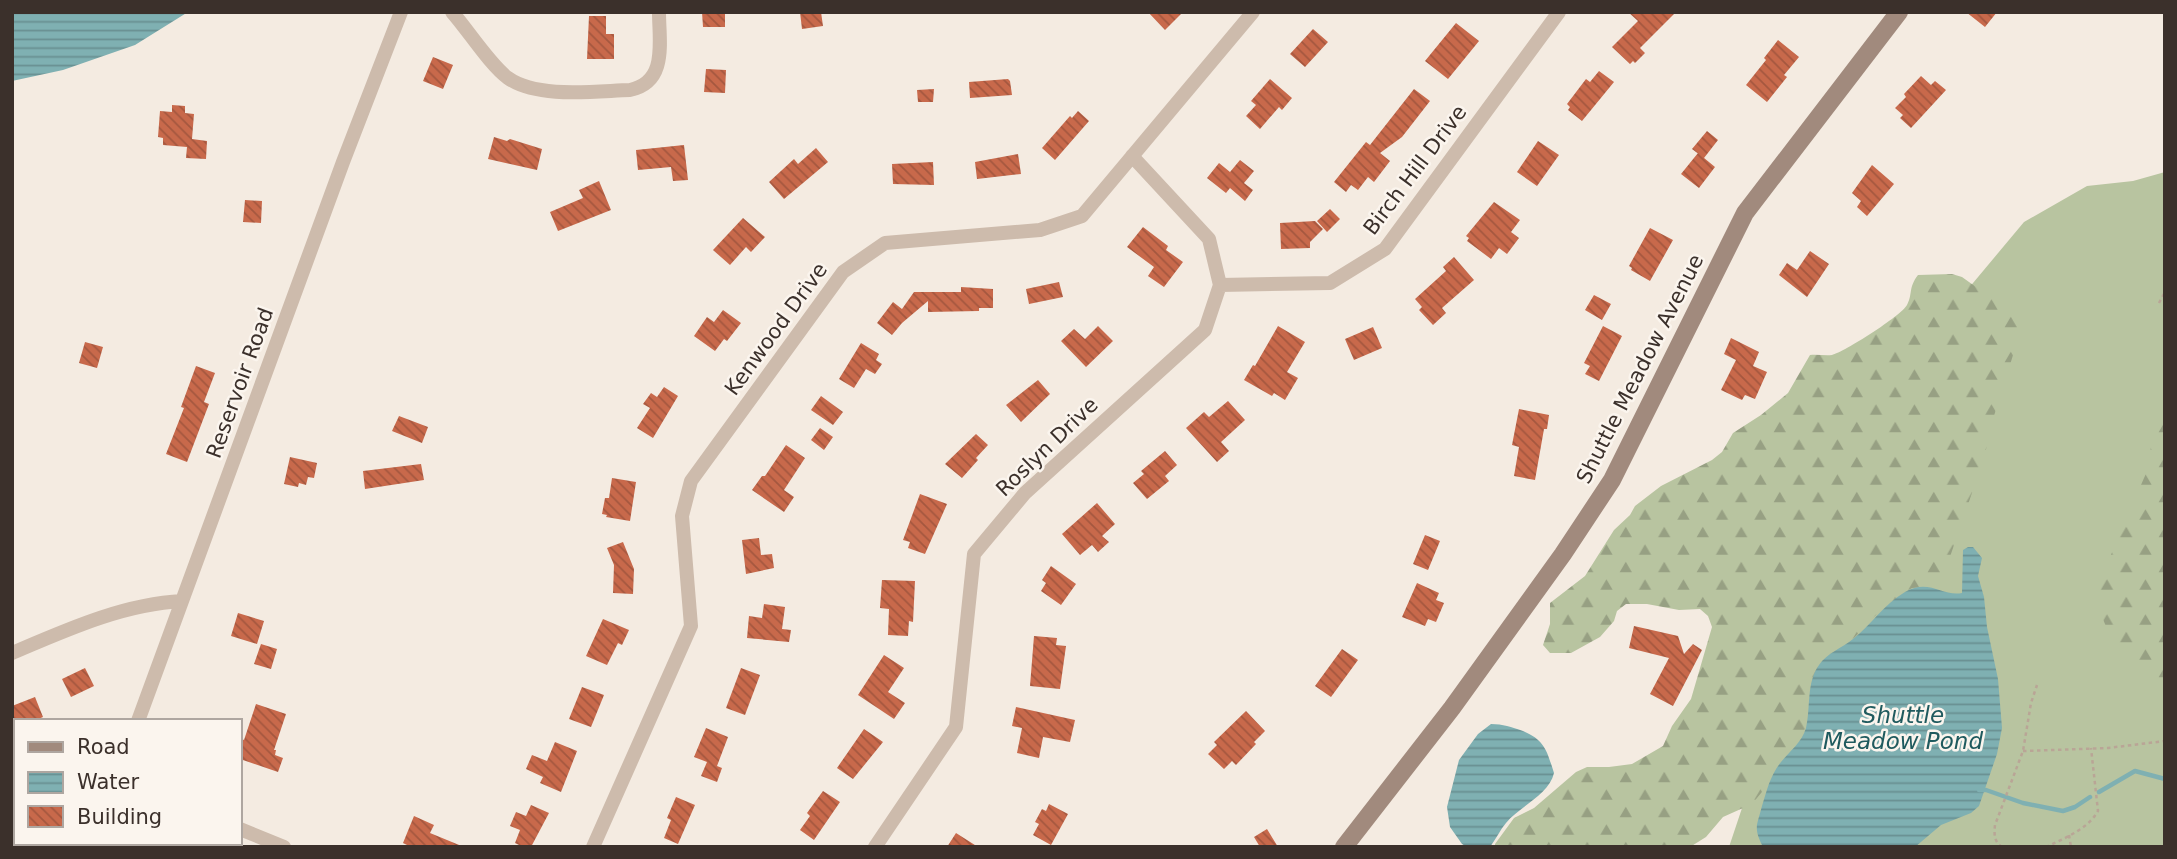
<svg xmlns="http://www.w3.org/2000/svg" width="2177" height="859" viewBox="0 0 2177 859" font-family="'DejaVu Sans',sans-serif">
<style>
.grass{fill:#b8c4a0}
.forest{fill:url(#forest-firs)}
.water{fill:url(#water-rules)}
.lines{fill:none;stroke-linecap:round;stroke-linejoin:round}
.stream{stroke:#7fb0b2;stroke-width:4.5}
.building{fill:url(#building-back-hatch)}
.path{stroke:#b9a596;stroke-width:2.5;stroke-dasharray:3.5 3.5;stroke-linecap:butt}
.street{stroke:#cdbbac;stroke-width:14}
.secondary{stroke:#a18a7d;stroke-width:18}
.labels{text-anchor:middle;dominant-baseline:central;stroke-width:5;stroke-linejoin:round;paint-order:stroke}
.street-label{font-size:21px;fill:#3b302b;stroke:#fbf5ee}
.water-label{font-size:23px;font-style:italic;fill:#1f5a5e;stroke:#fbf5ee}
</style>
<defs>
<pattern id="forest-firs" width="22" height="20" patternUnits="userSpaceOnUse" patternTransform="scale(1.75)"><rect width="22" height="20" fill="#b8c4a0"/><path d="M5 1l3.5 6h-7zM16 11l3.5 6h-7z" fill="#97a083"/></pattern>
<pattern id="water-rules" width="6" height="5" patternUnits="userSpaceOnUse" patternTransform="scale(1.75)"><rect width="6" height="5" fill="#7fb0b2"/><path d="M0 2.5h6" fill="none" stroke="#699091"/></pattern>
<pattern id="building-back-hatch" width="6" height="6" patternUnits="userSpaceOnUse" patternTransform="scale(1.75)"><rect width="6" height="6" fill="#c8694b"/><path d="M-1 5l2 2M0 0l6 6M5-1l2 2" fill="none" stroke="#a4573f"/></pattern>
</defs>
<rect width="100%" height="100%" fill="#f4ebe1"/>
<path class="grass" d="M2165,172V847H1729L1846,497L1963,295L2024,222L2087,186L2133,181Z"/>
<path class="forest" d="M1952,274L1962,277L1990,297L2012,304C2017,315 2016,325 2019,336L1993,419L1984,458L1942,580L1933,586L1912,588L1903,593L1877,614L1854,638L1827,656L1809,696L1805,729L1795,748L1780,764L1766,787L1752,804L1723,817L1706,837L1690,847H1495V844L1514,818L1534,808L1576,772L1587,767H1609L1632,764L1663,746L1672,726L1691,699L1712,627L1708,616L1700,609L1679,610L1647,604H1626L1617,611L1614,621L1600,637L1571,653H1550L1543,645L1550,624V603L1585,576L1614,530L1630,515L1635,506L1661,486L1712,460L1722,452L1733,433L1761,415L1788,393L1810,355C1817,354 1825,356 1832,355C1844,352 1901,316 1907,305C1913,294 1908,288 1918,275Z
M2165,398V681L2145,671L2113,643L2097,605L2104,571L2147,471L2153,435L2152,410Z"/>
<path class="water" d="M12,12H188L135,45L63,70L12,81Z
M1968,547H1973L1982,558L1978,576L1984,597L1987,627L1998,679L2002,728L1997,754L1979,806L1971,813L1941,825L1915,847H1763C1753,827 1757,826 1762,806C1767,790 1770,776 1781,762C1790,751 1802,742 1806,728C1811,707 1806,683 1819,665C1827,653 1842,648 1853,639C1871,625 1884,604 1905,592C1929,578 1943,597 1962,593L1963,550Z
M1491,724C1503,724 1511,727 1523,731C1545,740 1547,751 1554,773C1549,795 1520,806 1506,823C1500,830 1496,839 1490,847H1467L1462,844L1450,827L1447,807L1459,760L1478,734Z"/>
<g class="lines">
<path class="stream" d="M1979,790H1986L2023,803L2063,811L2075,807L2090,797
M2099,792L2135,771L2165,779"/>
</g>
<path class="building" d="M702,12H725V27H703Z
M800,12H821L823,26L802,29Z
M1148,12H1183L1165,30Z
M1628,12H1676L1640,48L1645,53L1635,63L1633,61L1630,64L1612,47L1638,21Z
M1966,12H1997L1985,27Z
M589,16H606V34H614V59H587Z
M1456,23L1479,41L1448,79L1425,61Z
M1313,29L1328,42L1305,67L1290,54Z
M1778,40L1799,57L1784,75L1787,77L1767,102L1746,85L1766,60L1764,58Z
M433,57L453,65L443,89L423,81Z
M706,69L726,70L725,93L704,92Z
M1599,71L1614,82L1582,121L1568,110L1570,107L1567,104L1586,79L1590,82Z
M1921,76L1931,85L1935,81L1946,90L1911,128L1900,118L1903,115L1895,108L1906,97L1904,94Z
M1008,79L1010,81L1012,95L970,98L969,82Z
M1270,79L1292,98L1282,110L1279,107L1260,129L1246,116L1256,105L1251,101Z
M934,89L933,102H918L917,90Z
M1414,89L1430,101L1402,137L1380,153L1390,161L1374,182L1368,177L1358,190L1351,185L1346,192L1334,182L1366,142L1370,145Z
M172,105L185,106V113L194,114L192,139L207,141L206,159L186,158L187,147L163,145V138L158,137L160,111L172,112Z
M1078,111L1089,121L1055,160L1042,148L1070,116L1072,118Z
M1707,131L1718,140L1704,158L1692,149Z
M494,137L507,141L510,139L542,149L537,170L488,159Z
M1538,141L1559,155L1537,186L1517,172Z
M684,145L688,180L673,181L671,167L638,170L636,150Z
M816,148L828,162L784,199L769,182L794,159L798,164Z
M1698,153L1715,167L1699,188L1681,174Z
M1018,154L1021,174L977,179L975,162Z
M1240,160L1254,171L1244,183L1253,190L1245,201L1230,188L1226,193L1207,178L1219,163L1230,172Z
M933,162L934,185L893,184L892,164Z
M1872,165L1894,184L1867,216L1857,207L1861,201L1852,193Z
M599,181L611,210L558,231L550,212L583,198L579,190Z
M245,200L262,201L261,223L243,222Z
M1494,202L1520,220L1511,232L1519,238L1507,254L1499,248L1491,259L1467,241L1469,238L1466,236Z
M1330,209L1340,219L1327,232L1317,221Z
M743,218L765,237L751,252L746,247L730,265L713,250Z
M1315,221L1323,229L1310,242V248L1281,249L1280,223Z
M1143,227L1168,246L1166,250L1183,262L1164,287L1148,276L1154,267L1127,247Z
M1650,228L1673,240L1650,281L1631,270L1632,268L1629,266Z
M1810,251L1829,264L1807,297L1779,275L1787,263L1797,270Z
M1454,257L1474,280L1442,308L1446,313L1433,325L1419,310L1422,307L1415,299L1446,271L1443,267Z
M1059,282L1063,297L1029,304L1026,289Z
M961,287L993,289V308H979V311L928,312V301L902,323L892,335L877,323L893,302L902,309L914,292H961Z
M1594,295L1611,304L1602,320L1585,310Z
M723,310L741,323L727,341L724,339L715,351L694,336L707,317L714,322Z
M1098,326L1113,341L1086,367L1061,341L1074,329L1085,339Z
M1278,326L1305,342L1287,372L1298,378L1285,400L1274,393L1272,396L1244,380L1253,365L1255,366Z
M1603,326L1622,336L1599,381L1585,374L1590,366L1584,363Z
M1373,327L1382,348L1354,360L1345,339Z
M1731,338L1759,352L1753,366L1767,372L1755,399L1745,395L1742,400L1721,390L1736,360L1724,354Z
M85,342L103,347L97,368L79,363Z
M861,343L879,354L876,360L882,364L875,374L866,369L854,388L839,379Z
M196,366L215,373L204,402L209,404L187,462L166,454L184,408L181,407Z
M1038,380L1050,394L1021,422L1006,405Z
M664,387L678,396L653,438L637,428L650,408L643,404L651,393L657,397Z
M821,396L843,412L833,425L811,410Z
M1228,401L1245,420L1221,442L1229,451L1217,462L1186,428L1204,412L1209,417Z
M1519,409L1549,415L1547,429H1544L1535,480L1514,476L1519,447L1512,445Z
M399,416L428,427L422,443L392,431Z
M820,428L833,437L824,450L811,440Z
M976,434L988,445L976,458L978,460L962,478L945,464Z
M786,445L805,458L784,490L794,497L784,512L752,490L762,476H765Z
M1165,451L1177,465L1165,476L1169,481L1147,499L1133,483L1144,474L1141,471Z
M290,457L317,463L314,478L308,477L306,485L299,483L298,487L284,484Z
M421,464L424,480L365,489L363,471Z
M612,478L636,482L630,521L606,517L607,515L602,514L605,498H609Z
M920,494L947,504L925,554L908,548L910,542L903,540Z
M1097,503L1115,524L1102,536L1109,542L1098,552L1092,545L1080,555L1062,534Z
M1425,535L1440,541L1428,570L1413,564Z
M759,538L761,555L772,554L774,568L746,574L742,540Z
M623,542L634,569L633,594L613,593L614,565L607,548Z
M1051,566L1076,584L1061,605L1041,591L1046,583L1042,580Z
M882,580L915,581L913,622L909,621L908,636L888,635L889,609L880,608Z
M1417,583L1439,593L1436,600L1444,603L1436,622L1428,619L1425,626L1402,617Z
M764,604L785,607L782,629L791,630L789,642L747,638L749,616L762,618Z
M238,613L264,621L257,644L231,636Z
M603,619L629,630L622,645L618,643L607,665L586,656Z
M1634,626L1678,636L1684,654L1693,644L1702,650L1673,706L1650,694L1669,658L1629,648Z
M1034,636L1057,638L1056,645L1066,646L1060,689L1030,686Z
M261,644L277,649L271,669L254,664Z
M1342,649L1358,660L1331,697L1315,686Z
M884,655L904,668L888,692L905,703L894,719L858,695Z
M85,668L94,686L71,697L62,679Z
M741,668L760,675L745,715L726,708Z
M582,687L604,695L591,727L569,719Z
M35,697L43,717L34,721H12V706Z
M256,704L286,714L274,750H276L275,755L283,758L278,772L240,759V738L244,740Z
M1016,707L1075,720L1070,742L1043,737L1039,758L1017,753L1022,728L1012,726Z
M1246,711L1265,731L1254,742L1256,744L1236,765L1232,761L1224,769L1208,754L1217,745L1214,742Z
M706,728L728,737L717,766L722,768L717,782L701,776L707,762L694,757Z
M864,729L883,742L853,779L837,768Z
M555,742L577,751L561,792L540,783L543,777L526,769L532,755L547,761Z
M823,791L840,802L814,840L800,830L810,816L807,813Z
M676,797L695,805L678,844L664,838L671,820L667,818Z
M1049,804L1068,814L1051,845L1033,835L1039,824L1035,822L1042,809L1046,811Z
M531,805L549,813L531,847H523L515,843L520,830L510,826L516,812L526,816Z
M414,816L434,825L430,833L464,847H411L403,843Z
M1267,829L1278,847H1260L1254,837Z
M956,833L978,847H947Z"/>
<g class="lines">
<path class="path" d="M2159,303L2165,292
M2023,751L2108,748L2165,741
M2069,835L2071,847
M2002,847C1994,842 1994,834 1995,825L2023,751L2031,703L2037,685
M2046,847C2065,838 2088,829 2098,811L2091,748"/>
<path class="street" d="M452,12C468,30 490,65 508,78C537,99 596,91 630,90C668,82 659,42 659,12
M1220,285L1330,283L1385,249L1559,12
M12,653C66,630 123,604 182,601
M138,721L343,162L401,12
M240,829L284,847
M86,847L88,843
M593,847L691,626L682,516L691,481L843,272L885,243L1040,230L1082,216L1253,12
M875,847L956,727L974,554L1025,493L1205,330L1220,285L1209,239L1132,156"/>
<path class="secondary" d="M1344,847L1452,708L1563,554L1612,480L1745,213L1899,12"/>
</g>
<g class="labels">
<g class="street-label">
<text transform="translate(1415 170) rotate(-53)">Birch Hill Drive</text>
<text transform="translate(776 329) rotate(-54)">Kenwood Drive</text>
<text transform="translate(1640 369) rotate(-63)">Shuttle Meadow Avenue</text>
<text transform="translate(240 383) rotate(-70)">Reservoir Road</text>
<text transform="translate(1047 447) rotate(-44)">Roslyn Drive</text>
</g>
<g class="water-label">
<text x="1903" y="715">Shuttle<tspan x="1903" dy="26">Meadow Pond</tspan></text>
</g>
</g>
<rect width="2177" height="859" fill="none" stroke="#3b302b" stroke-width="28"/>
<rect x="14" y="719" width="228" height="126" fill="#fbf5ee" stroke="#aea6a0" stroke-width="2"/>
<rect x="28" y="742" width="35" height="10" fill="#a18a7d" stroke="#aea6a0" stroke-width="2"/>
<text x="77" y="754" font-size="21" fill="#3b302b">Road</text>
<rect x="28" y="772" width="35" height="21" fill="url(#water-rules)" stroke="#aea6a0" stroke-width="2"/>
<text x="77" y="789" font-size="21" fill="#3b302b">Water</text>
<rect x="28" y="806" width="35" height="21" fill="url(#building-back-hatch)" stroke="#aea6a0" stroke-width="2"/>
<text x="77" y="824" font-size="21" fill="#3b302b">Building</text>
</svg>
